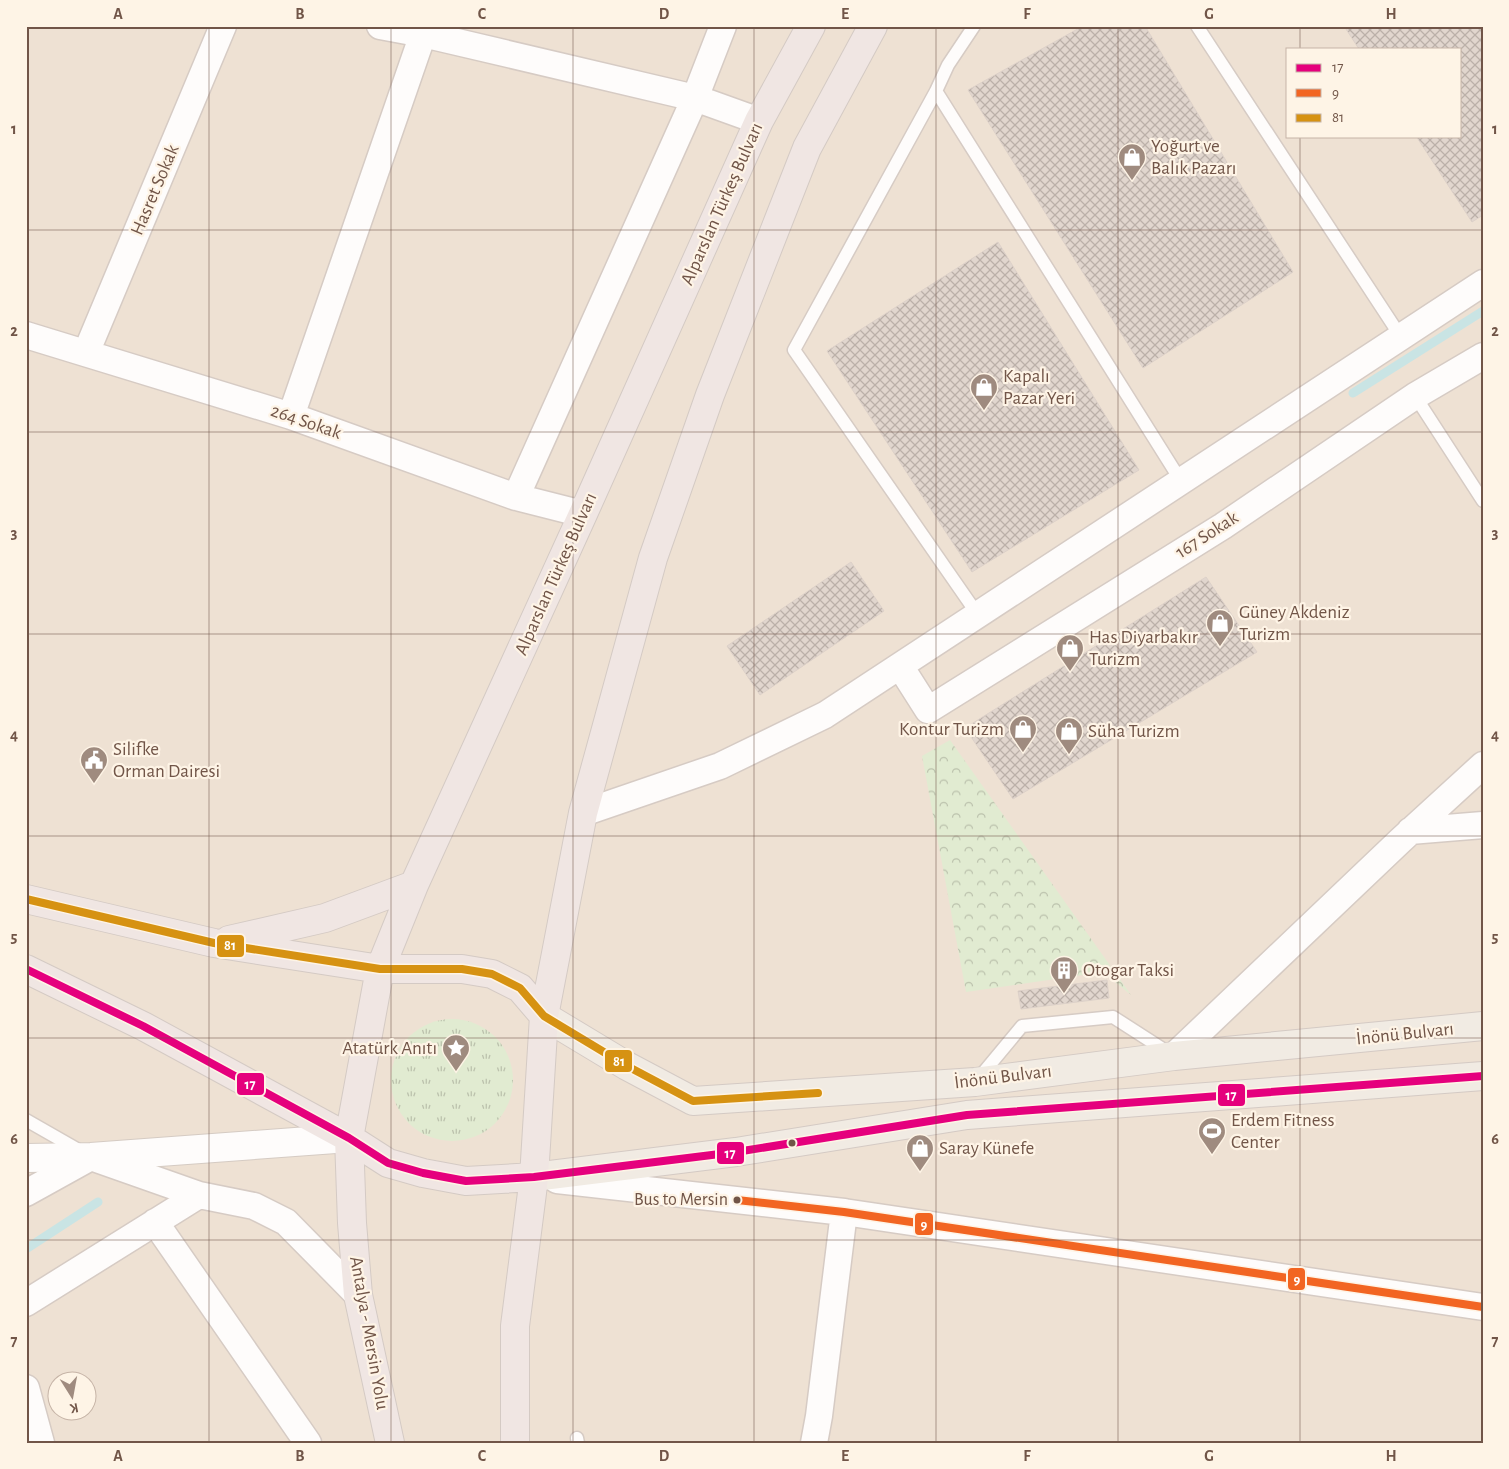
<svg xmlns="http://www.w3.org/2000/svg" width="1509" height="1469" viewBox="0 0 1509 1469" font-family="'Alegreya Sans',sans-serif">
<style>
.residential{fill:#eee1d3;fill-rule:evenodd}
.grass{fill:url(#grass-tufts)}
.park{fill:url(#park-crowns)}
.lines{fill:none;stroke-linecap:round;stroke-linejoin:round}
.stream{stroke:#c9e4e4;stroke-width:9}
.building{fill:url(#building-cross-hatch);stroke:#ddd1c9}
.lane-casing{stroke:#d6cbc4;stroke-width:15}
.street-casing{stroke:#d6cbc4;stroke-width:29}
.secondary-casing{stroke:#d5cbc3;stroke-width:30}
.primary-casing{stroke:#d4cac4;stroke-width:30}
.highway-casing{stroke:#d4cac4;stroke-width:30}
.lane{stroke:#fefcfb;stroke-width:12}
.street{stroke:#fefcfb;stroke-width:26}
.secondary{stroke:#fefcfb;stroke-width:28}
.primary{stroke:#f1ebe3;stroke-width:28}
.highway{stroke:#f0e6e3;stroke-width:28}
.bus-1-casing{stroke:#fef4e6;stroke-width:11}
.bus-2-casing{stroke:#fef4e6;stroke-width:11}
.bus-3-casing{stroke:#fef4e6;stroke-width:11}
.bus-1{stroke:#e5007d;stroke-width:8}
.bus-2{stroke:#f26522;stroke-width:8}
.bus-3{stroke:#d69212;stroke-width:8}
.grid{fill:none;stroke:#715548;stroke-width:1;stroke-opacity:0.55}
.bus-dot{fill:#715548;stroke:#fef4e6;stroke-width:2}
.labels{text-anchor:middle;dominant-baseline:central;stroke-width:4.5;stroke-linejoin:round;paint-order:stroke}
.bus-label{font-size:18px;fill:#715548;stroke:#fef4e6;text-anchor:end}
.poi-label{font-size:19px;fill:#715548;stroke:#fef4e6;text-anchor:start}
.street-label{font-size:19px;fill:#715548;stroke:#fef4e6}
.line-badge{stroke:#fef4e6;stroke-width:2}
.badge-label{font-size:14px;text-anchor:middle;font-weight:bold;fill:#fff}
.neatline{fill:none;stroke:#715548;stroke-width:2}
.grid-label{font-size:16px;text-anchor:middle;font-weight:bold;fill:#715548}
</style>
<defs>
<pattern id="grass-tufts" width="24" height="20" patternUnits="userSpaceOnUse" patternTransform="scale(1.25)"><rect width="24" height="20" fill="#e1ebd1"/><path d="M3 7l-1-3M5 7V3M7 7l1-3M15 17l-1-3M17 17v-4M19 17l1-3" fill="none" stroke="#bbc1ac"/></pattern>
<pattern id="park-crowns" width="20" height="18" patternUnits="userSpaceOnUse" patternTransform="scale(1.25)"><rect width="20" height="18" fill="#e1ebd1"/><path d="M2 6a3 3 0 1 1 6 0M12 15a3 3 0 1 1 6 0" fill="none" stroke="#bbc1ac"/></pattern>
<pattern id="building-cross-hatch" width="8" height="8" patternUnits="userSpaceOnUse" patternTransform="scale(1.25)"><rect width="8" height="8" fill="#e1d6ce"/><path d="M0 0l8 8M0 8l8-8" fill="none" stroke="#bbb0a9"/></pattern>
</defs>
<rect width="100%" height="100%" fill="#f5eee6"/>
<path class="residential" d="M26,26H1483V1443H26ZM1288,49H1460V136H1288ZM58,1382H88V1412H58Z"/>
<path class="grass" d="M391 1080a61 61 0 1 1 122 0a61 61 0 1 1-122 0Z"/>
<path class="park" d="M950,740L1131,995L1103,972L966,992L922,756Z"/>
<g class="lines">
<path class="stream" d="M1353,393L1483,311
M26,1249L98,1202"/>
</g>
<path class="building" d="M1083,26H1145L1293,272L1143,368L968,90Z
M1344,26H1483V215L1472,222L1416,136H1460V49H1359Z
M998,242L1139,470L972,572L827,351Z
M851,562L884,611L760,695L727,646Z
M1206,577L1257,652L1013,799L965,728Z
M1107,980L1109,998L1021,1009L1018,991Z"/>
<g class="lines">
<g class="lane-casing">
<path id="lane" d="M974,26L948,65L936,91L794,350L978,615
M1197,26L1401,337
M936,91L1181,481
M1415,396L1483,501
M978,1079L1022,1026L1113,1017L1169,1053
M26,1120L82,1152
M577,1438L578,1443"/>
</g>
<g class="street-casing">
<path id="street" d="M380,26L423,34L695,98L759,121
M26,335L291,416L516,497L583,514
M86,353L223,26
M291,416L423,34L431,26
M516,497L695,98L723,26
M900,666L928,710L1223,526L1415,396L1483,356
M583,813L720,766L825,715L1483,283
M1410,831L1483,825
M1174,1056L1401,840L1483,765
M557,1180L844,1212L1483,1307
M26,1193L91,1157L199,1195L254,1206L286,1222L358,1295
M155,1222L308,1443
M26,1303L199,1195
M26,1388L41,1443
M814,1443L819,1416L844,1212"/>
</g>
<g class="secondary-casing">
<path id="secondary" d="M26,1158L91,1157L349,1138"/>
</g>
<g class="primary-casing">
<path id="primary" d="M544,1016L627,1066L693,1101L975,1082L1174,1056L1483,1026
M534,1177L736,1152L967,1115L1483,1076"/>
</g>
<g class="highway-casing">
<path id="highway" d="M26,899L214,943L380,969H462L492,974L520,988L544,1016
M229,940L325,918L414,885
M26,969L143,1026L349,1138L388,1163L423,1173L466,1181L534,1177
M390,1443L358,1295L352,1223L349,1138L380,969L414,885L583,514L759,121L811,26
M515,1443V1326L534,1177L544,1016L583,813L653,558L710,395L807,148L873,26"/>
</g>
<use href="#lane" class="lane"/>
<use href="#street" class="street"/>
<use href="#secondary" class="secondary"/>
<use href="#primary" class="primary"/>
<use href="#highway" class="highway"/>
<g class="bus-1-casing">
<path id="bus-1" d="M26,969L143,1026L349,1138L388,1163L423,1173L466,1181L534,1177L736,1152L967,1115L1483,1076"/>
</g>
<g class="bus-2-casing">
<path id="bus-2" d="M737,1200L844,1212L1483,1307"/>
</g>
<g class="bus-3-casing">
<path id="bus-3" d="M26,899L214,943L380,969H462L492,974L520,988L544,1016L627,1066L693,1101L818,1093"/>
</g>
<use href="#bus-1" class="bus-1"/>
<use href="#bus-2" class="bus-2"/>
<use href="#bus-3" class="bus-3"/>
</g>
<path class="grid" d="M209,26V1443M391,26V1443M573,26V1443M754,26V1443M936,26V1443M1118,26V1443M1300,26V49M1300,136V1443M26,230H1483M26,432H1483M26,634H1483M26,836H1483M26,1038H1483M26,1240H1483"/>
<defs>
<g id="shop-pin" transform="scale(1.4375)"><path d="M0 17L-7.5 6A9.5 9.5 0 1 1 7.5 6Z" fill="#9f8b7f" stroke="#fef4e6"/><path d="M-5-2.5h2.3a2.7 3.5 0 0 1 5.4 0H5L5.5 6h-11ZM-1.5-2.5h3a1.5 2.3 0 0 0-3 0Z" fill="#fff"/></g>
<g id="civic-pin" transform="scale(1.4375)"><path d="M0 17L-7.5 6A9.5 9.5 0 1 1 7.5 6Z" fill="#9f8b7f" stroke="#fef4e6"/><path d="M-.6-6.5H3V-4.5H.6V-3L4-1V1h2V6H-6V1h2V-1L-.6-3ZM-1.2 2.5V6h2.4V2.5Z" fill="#fff"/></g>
<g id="building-pin" transform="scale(1.4375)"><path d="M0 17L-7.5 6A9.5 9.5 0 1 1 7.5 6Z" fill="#9f8b7f" stroke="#fef4e6"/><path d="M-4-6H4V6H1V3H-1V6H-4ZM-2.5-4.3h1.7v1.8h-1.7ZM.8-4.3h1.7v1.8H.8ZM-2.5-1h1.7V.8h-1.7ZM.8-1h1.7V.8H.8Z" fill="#fff"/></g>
<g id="sight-pin" transform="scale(1.4375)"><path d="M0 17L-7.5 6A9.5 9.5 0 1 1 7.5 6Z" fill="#9f8b7f" stroke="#fef4e6"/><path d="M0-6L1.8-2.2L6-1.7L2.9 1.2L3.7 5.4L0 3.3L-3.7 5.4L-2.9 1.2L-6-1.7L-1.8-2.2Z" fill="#fff"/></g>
<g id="stadium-pin" transform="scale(1.4375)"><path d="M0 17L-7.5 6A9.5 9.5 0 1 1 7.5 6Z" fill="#9f8b7f" stroke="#fef4e6"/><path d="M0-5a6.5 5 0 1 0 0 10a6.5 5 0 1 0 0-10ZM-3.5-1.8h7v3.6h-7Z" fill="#fff"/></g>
</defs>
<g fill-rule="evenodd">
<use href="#shop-pin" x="1132" y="157"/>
<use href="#shop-pin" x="984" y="387"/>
<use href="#shop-pin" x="1220" y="623"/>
<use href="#shop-pin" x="1070" y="648"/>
<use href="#shop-pin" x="1023" y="729"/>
<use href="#shop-pin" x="1069" y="731"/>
<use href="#civic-pin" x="94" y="760"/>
<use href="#building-pin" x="1064" y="970"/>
<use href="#sight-pin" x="456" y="1048"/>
<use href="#stadium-pin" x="1212" y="1131"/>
<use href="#shop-pin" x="920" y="1148"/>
</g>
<g class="bus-dot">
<circle cx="792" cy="1143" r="4.5"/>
<circle cx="737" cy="1200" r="4.5"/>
</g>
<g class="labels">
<g class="bus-label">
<text x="728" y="1200">Bus to Mersin</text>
</g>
<g class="poi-label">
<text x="1151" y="146">Yoğurt ve<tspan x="1151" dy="22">Balık Pazarı</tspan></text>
<text x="1003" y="376">Kapalı<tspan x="1003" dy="22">Pazar Yeri</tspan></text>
<text x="1239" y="612">Güney Akdeniz<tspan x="1239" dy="22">Turizm</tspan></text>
<text x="1089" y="637">Has Diyarbakır<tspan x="1089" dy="22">Turizm</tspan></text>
<text x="1004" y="729" text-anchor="end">Kontur Turizm</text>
<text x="1088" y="731">Süha Turizm</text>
<text x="113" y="749">Silifke<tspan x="113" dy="22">Orman Dairesi</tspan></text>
<text x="1083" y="970">Otogar Taksi</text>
<text x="437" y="1048" text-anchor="end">Atatürk Anıtı</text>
<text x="1231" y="1120">Erdem Fitness<tspan x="1231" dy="22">Center</tspan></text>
<text x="939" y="1148">Saray Künefe</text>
</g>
<g class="street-label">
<text transform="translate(155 190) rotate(-67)">Hasret Sokak</text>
<text transform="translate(722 204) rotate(-66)">Alparslan Türkeş Bulvarı</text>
<text transform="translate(306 422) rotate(19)">264 Sokak</text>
<text transform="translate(1207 535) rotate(-33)">167 Sokak</text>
<text transform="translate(556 574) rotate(-66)">Alparslan Türkeş Bulvarı</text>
<text transform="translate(1405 1034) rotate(-6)">İnönü Bulvarı</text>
<text transform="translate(1003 1077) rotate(-7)">İnönü Bulvarı</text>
<text transform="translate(369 1333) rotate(80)">Antalya - Mersin Yolu</text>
</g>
</g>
<g class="line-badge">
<rect x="216" y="934" width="29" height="24" rx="5" fill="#d69212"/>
<rect x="604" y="1049" width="29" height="24" rx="5" fill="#d69212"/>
<rect x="236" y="1072" width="29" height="24" rx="5" fill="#e5007d"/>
<rect x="1217" y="1083" width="29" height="24" rx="5" fill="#e5007d"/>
<rect x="716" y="1141" width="29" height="24" rx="5" fill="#e5007d"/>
<rect x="914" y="1212" width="20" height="24" rx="5" fill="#f26522"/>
<rect x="1287" y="1267" width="19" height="24" rx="5" fill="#f26522"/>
</g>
<g class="badge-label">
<text x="230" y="950">81</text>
<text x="619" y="1066">81</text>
<text x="250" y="1089">17</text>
<text x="1231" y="1100">17</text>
<text x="730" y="1158">17</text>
<text x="924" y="1229">9</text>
<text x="1297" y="1284">9</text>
</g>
<rect width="1509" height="1469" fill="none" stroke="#fef4e6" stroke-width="55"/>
<rect x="1286" y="48" width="175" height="90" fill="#fef4e6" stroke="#c6b4a7"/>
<rect x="1296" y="64" width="25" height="8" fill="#e5007d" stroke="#c6b4a7"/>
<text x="1332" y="72" font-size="15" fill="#715548">17</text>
<rect x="1296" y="89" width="25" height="8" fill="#f26522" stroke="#c6b4a7"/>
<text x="1332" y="98" font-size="15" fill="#715548">9</text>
<rect x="1296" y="114" width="25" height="8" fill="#d69212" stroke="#c6b4a7"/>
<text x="1332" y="122" font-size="15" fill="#715548">81</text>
<g transform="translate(72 1396) rotate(169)"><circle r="24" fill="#fef4e6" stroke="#c6b4a7"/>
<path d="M0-4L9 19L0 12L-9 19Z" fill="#9f8b7f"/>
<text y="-8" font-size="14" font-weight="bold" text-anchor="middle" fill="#715548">K</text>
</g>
<rect x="28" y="28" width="1454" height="1414" class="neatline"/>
<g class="grid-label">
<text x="118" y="19">A</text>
<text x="300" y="19">B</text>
<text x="482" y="19">C</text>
<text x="664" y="19">D</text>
<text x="845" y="19">E</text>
<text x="1027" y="19">F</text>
<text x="1209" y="19">G</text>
<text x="1391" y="19">H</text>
<text x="14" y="134">1</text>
<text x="1495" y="134">1</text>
<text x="14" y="336">2</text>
<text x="1495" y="336">2</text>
<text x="14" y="538">3</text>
<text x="1495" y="538">3</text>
<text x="14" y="740">4</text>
<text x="1495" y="740">4</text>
<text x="14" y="942">5</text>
<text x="1495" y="942">5</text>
<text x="14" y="1144">6</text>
<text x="1495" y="1144">6</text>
<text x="14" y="1346">7</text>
<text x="1495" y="1346">7</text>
<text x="118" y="1461">A</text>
<text x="300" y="1461">B</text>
<text x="482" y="1461">C</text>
<text x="664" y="1461">D</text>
<text x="845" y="1461">E</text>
<text x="1027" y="1461">F</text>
<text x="1209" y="1461">G</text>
<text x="1391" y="1461">H</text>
</g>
</svg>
